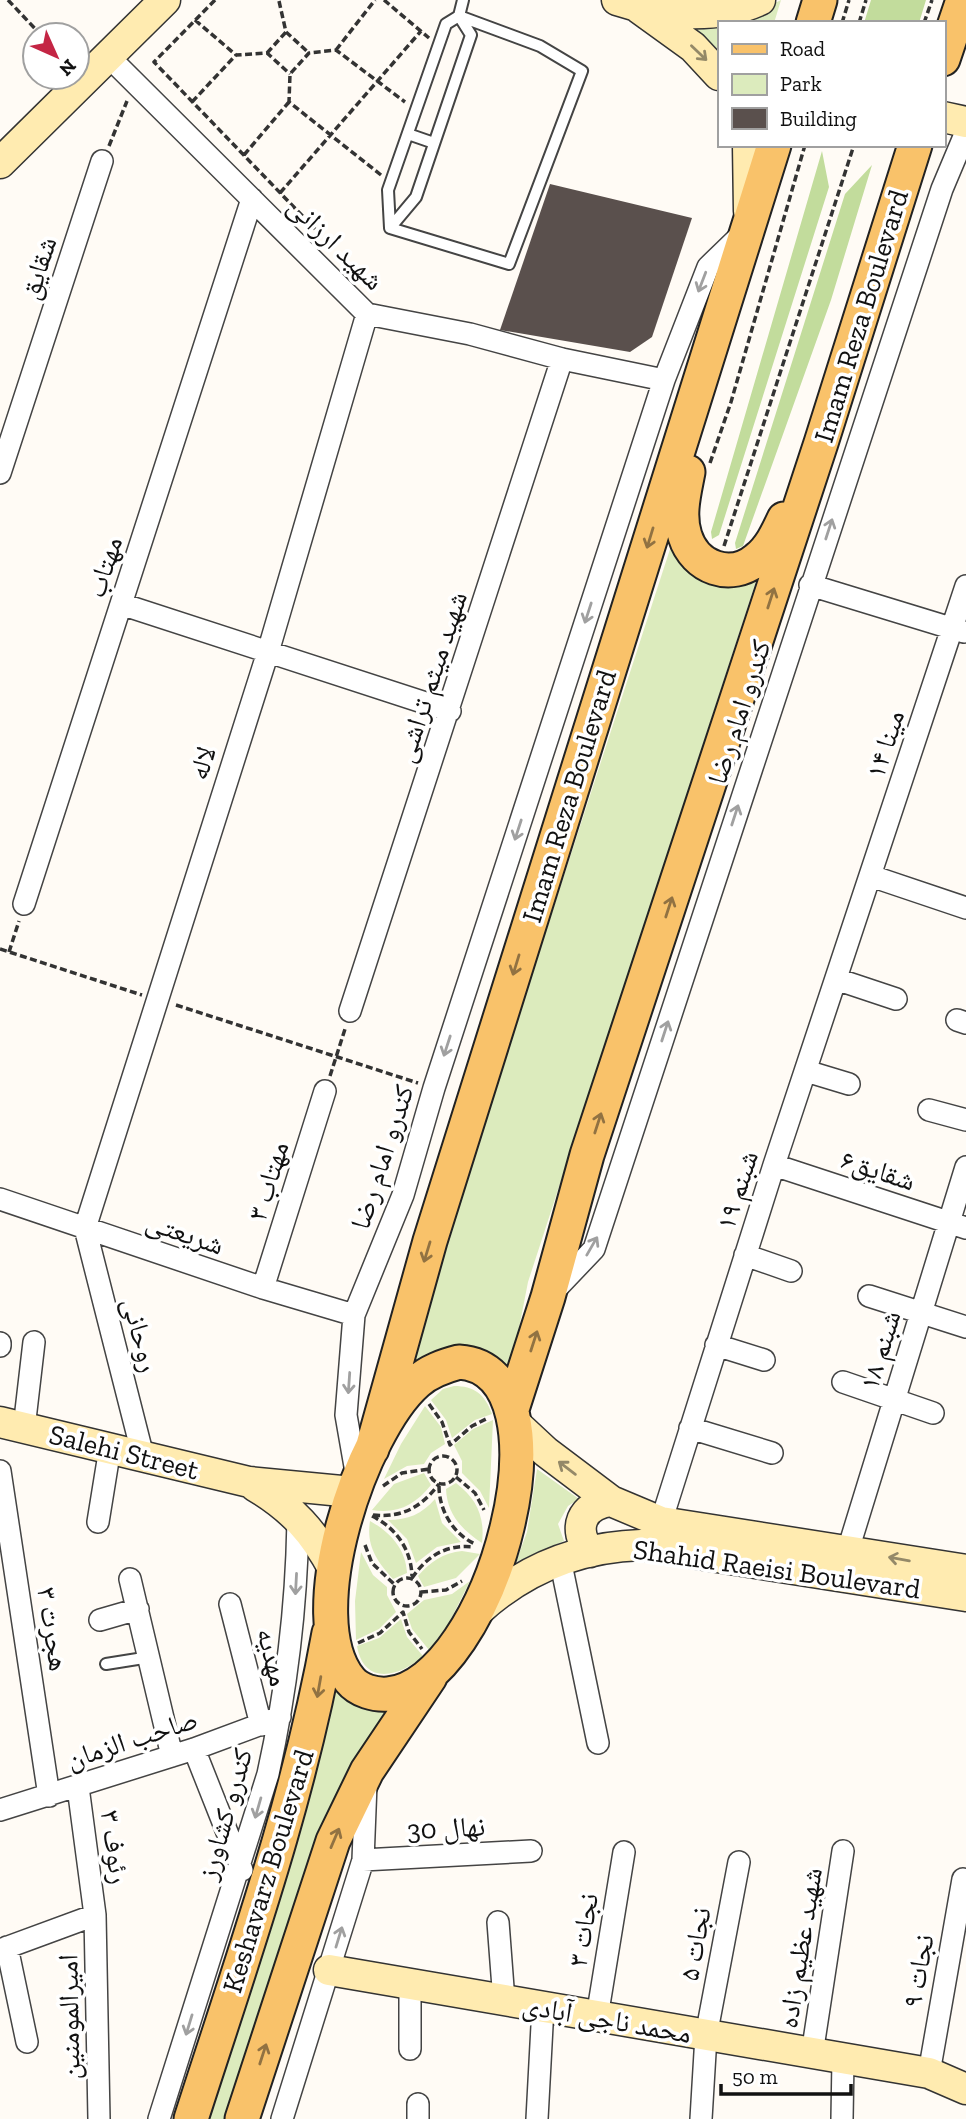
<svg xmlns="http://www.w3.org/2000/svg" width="966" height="2119" viewBox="0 0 966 2119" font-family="'Zilla Slab','Noto Naskh Arabic',serif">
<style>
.green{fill:#dcebbd}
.forest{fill:#c2dc9c}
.building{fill:#5a504d}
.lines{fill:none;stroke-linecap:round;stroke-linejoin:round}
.lane-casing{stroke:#444;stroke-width:14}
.street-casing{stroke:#444;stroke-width:24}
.secondary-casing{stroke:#333;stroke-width:33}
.primary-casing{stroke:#222;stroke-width:37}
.path{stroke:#333;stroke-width:3.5;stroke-dasharray:7 3.5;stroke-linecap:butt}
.lane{stroke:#fff;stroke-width:10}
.street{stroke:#fff;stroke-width:21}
.secondary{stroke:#ffebb0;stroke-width:30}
.primary{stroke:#f9c26a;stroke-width:33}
.oneway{stroke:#948968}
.oneway2{stroke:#a0a0a0}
.oneway3{stroke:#917242}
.labels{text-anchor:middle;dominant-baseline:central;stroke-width:7;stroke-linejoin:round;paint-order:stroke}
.street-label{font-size:28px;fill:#111;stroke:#fff}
</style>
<rect width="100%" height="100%" fill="#fffbf5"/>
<path class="green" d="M781,0L774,23H719V62L702,45L687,21L771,5Z
M672,543L759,572L528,1282L510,1374C487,1348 442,1337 415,1365C409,1371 404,1380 398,1387Z
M454,1386C474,1386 485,1394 492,1414L475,1420L452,1438L446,1420L431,1400L443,1389Z
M425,1406L441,1427L445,1444L431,1453L424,1464L407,1466L384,1479L401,1444Z
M493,1420L489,1508L480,1491L462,1473V1461L454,1445L473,1429Z
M537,1469L579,1499L568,1506L558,1524L564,1541L516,1562L527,1532Z
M424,1473L431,1485C415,1505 398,1514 372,1510L394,1484Z
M456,1483C477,1499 485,1517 482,1543C462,1530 447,1514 446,1489Z
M435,1499L442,1523L461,1542L437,1547L416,1563L407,1539L388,1520C408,1520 422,1514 435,1499Z
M370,1521C390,1532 406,1549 407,1573L393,1579C377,1561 366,1546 370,1521Z
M462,1551L480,1554L456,1578L424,1587L418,1576C430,1562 443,1553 462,1551Z
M361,1552L373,1575L387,1587V1595L396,1612L379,1629L356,1640L355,1601Z
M470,1581L449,1623L429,1650L412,1629L407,1614L424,1600L452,1594Z
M401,1619L407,1637L423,1656C401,1676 364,1687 357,1646L379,1638Z
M336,1685L392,1708L227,2119H201L325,1736Z"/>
<path class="forest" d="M871,0H926L919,23H864Z
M822,151L829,187L719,535L712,539L711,532Z
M872,165L831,300L743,546L736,549L735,543L845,194Z"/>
<path class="building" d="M550,184L692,218L652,337L630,352L500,330Z"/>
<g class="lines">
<g class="lane-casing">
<path id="lane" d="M459,16L540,46L582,71L509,264L390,228L388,190L446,24L459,16L463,0
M408,134L434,143
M390,228L416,197L471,35L459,16
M106,1664L150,1657"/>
</g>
<g class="street-casing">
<path id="street" d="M109,57L367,314L470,334L562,359L664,380
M0,473L102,161
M810,585L964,632
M121,604L450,711
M871,876L966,908
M24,904L252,199
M836,979L896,999
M350,1011L562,359
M957,1020L966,1023
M806,1071L849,1084
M929,1110L966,1120
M774,1165L966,1228
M0,1199L263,1288L354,1315
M745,1255L791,1271
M263,1288L325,1091
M554,1291L594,1249L942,189L966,132
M869,1296L966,1327
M716,1345L764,1360
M0,1346V1343
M843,1382L933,1413
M24,1428L34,1342
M690,1428L772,1453
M143,1456L85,1228L268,652L367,314
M0,1471L49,1796
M357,1478L346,1415L354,1315L403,1195L434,1088L664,380L708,267L742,234
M98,1522L110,1448
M661,1522L774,1165L966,586
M848,1550L966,1167
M560,1559L598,1743
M130,1579L172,1756
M230,1604L261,1725
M100,1620L138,1609
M194,1749L242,1870
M78,1787L95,1915L99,2119
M0,1810L194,1749L280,1717
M363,1860L531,1851
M498,1922L504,2001
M7,1947L27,2042
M0,1950L95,1915
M410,1984V2049
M597,2017L624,1852
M812,2054L843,1851
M929,2073L963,1879
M159,2119L268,1774C287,1688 297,1604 298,1516
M282,2119L363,1860L366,1784
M418,2119V2104
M537,2119L543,2007
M701,2119L706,2036L739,1862
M842,2119L843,2059"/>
</g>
<g class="secondary-casing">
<path id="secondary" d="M617,0C662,15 717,20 760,0
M639,8L693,47L719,75
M943,117L966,122
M748,145L749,211
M0,163L165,0
M0,1422L249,1482L352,1492
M517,1425L546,1452L611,1501L661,1522L966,1570
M255,1486C292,1508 314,1532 334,1570
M590,1552C572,1529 581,1505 611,1501
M479,1610C524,1569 579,1547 641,1545L966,1596
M329,1970L929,2073L966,2089"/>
</g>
<g class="primary-casing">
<path id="primary" d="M813,23L820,0
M943,59L963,0
M688,472C684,493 678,515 685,536C695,568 731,581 757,559C770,549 777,534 784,519
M459,1362C578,1369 492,1685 388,1694C375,1695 359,1691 350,1680C298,1617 361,1431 417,1382C429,1371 444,1366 459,1362Z
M513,1406L548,1297L587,1155L821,443L915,145
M372,1449L430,1241L774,145
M191,2119C243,1957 299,1801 329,1633
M242,2119L333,1841L367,1771L430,1677"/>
</g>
<path class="path" d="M8,0L41,35
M215,0L154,62L315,229
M384,0L429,38
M279,1L286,32L309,53
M195,20L236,55L267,53L290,74
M842,23L849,0
M859,23L866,0
M924,23L932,0
M336,50L375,0
M267,53L286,32
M192,102L236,55
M882,145H884
M109,146L127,101
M244,155L289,102
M381,175L289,102L290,74L309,53L336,50L405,102
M280,193L421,31
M710,463L731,402L805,145
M724,546L854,145
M0,949L142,995
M9,952L19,921
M176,1005L418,1083
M330,1076L346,1026
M429,1404L442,1422L450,1445L472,1426L488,1418
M429 1470a14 14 0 1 1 28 0a14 14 0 1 1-28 0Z
M456,1477L475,1493L484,1510
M383,1486L402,1473L429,1469
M439,1486C439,1510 453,1534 475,1544
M373,1515C403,1518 421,1507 439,1484
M372,1516C396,1528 411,1549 412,1576
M365,1545L372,1563L394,1584
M393 1592a14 14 0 1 1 28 0a14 14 0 1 1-28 0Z
M412,1578C427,1556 446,1544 474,1547
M421,1592L446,1590L462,1581
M358,1643L380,1633L403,1612L409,1632L422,1649"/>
<use href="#lane" class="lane"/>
<use href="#street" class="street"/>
<use href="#secondary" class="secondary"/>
<use href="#primary" class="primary"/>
</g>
<defs><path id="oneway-shaft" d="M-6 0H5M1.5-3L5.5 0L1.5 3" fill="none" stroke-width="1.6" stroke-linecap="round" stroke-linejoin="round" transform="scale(1.75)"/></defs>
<g class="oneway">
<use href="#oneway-shaft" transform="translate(699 53) rotate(44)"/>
<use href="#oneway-shaft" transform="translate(567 1468) rotate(-143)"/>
<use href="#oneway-shaft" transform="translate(899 1559) rotate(-170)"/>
</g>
<g class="oneway2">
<use href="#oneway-shaft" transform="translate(702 282) rotate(111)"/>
<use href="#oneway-shaft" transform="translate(829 529) rotate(-72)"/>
<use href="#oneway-shaft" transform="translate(588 613) rotate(108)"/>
<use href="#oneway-shaft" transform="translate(735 815) rotate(-72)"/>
<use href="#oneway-shaft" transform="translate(518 830) rotate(108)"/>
<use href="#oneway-shaft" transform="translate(665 1031) rotate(-72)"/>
<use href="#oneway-shaft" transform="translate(447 1046) rotate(108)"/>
<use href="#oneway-shaft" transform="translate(592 1246) rotate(-60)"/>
<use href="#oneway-shaft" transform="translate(349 1383) rotate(94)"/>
<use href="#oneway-shaft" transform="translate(296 1584) rotate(93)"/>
<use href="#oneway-shaft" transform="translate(258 1808) rotate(106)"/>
<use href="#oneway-shaft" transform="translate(339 1937) rotate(-73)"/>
<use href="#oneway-shaft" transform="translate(189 2025) rotate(107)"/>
</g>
<g class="oneway3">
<use href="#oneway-shaft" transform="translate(650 538) rotate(107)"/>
<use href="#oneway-shaft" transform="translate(771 598) rotate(-72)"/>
<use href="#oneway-shaft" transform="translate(669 907) rotate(-72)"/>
<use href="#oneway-shaft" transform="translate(516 965) rotate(107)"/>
<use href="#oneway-shaft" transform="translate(598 1123) rotate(-72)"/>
<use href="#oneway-shaft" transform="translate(427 1252) rotate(107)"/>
<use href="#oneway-shaft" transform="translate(534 1341) rotate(-72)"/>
<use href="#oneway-shaft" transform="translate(319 1687) rotate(100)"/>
<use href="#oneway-shaft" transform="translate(335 1838) rotate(-67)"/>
<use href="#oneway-shaft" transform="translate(263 2054) rotate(-72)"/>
</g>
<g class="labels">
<g class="street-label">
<text transform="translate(336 243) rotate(44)">شهید ارزانی</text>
<text transform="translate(38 268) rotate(-72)">شقایق</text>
<text transform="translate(861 316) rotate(-73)">Imam Reza Boulevard</text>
<text transform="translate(104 567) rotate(-72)">مهتاب</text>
<text transform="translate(431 677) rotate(-72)">شهید میثم تراشی</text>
<text transform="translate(739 712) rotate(-72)">کندرو امام رضا</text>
<text transform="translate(885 744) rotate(-72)">مینا ۱۴</text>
<text transform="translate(202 763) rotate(-72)">لاله</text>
<text transform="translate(569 796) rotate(-73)">Imam Reza Boulevard</text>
<text transform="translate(382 1157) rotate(-72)">کندرو امام رضا</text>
<text transform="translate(878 1170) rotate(18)">شقایق۶</text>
<text transform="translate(268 1181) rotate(-73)">مهتاب ۳</text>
<text transform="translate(737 1190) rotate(-72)">شبنم ۱۹</text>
<text transform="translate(185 1233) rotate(19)">شریعتی</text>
<text transform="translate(141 1335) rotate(76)">روحانی</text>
<text transform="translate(880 1350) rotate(-73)">شبنم ۱۸</text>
<text transform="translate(124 1452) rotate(14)">Salehi Street</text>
<text transform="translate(777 1569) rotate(8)">Shahid Raeisi Boulevard</text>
<text transform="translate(53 1629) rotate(81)">هجرت ۳</text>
<text transform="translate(273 1657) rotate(76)">مهدیه</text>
<text transform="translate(132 1739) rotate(-18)">صاحب الزمان</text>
<text transform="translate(225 1814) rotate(-74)">کندرو کشاورز</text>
<text transform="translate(446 1828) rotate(-3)">نهال 30</text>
<text transform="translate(115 1847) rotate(82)">رئوف ۳</text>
<text transform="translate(268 1871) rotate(-73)">Keshavarz Boulevard</text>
<text transform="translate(583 1930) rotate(-81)">نجات ۳</text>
<text transform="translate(695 1944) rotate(-80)">نجات ۵</text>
<text transform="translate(800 1948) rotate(-81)">شهید عظیم زاده</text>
<text transform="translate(918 1971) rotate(-80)">نجات ۹</text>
<text transform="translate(69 2017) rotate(-91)">امیرالمومنین</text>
<text transform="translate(607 2019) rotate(10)">محمد ناجی آبادی</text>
</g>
</g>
<rect x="718" y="21" width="228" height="126" fill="#ffffff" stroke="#a0a0a0" stroke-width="2"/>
<rect x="732" y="44" width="35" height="10" fill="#f9c26a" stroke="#a0a0a0" stroke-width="2"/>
<text x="780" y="56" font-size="21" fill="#111111">Road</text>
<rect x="732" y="74" width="35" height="21" fill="#dcebbd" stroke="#a0a0a0" stroke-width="2"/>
<text x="780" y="91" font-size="21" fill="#111111">Park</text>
<rect x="732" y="108" width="35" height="21" fill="#5a504d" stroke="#a0a0a0" stroke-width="2"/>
<text x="780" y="126" font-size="21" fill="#111111">Building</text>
<g transform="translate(56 56) rotate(135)"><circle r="33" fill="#ffffff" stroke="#a0a0a0" stroke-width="2"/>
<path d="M0-5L12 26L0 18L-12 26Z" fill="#c42544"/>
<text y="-10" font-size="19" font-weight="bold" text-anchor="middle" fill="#111111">N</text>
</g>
<path d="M721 2084v10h130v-10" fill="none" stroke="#111111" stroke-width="3.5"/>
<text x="732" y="2084" font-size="21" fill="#111111" stroke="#ffffff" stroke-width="5" paint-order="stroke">50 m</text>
</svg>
